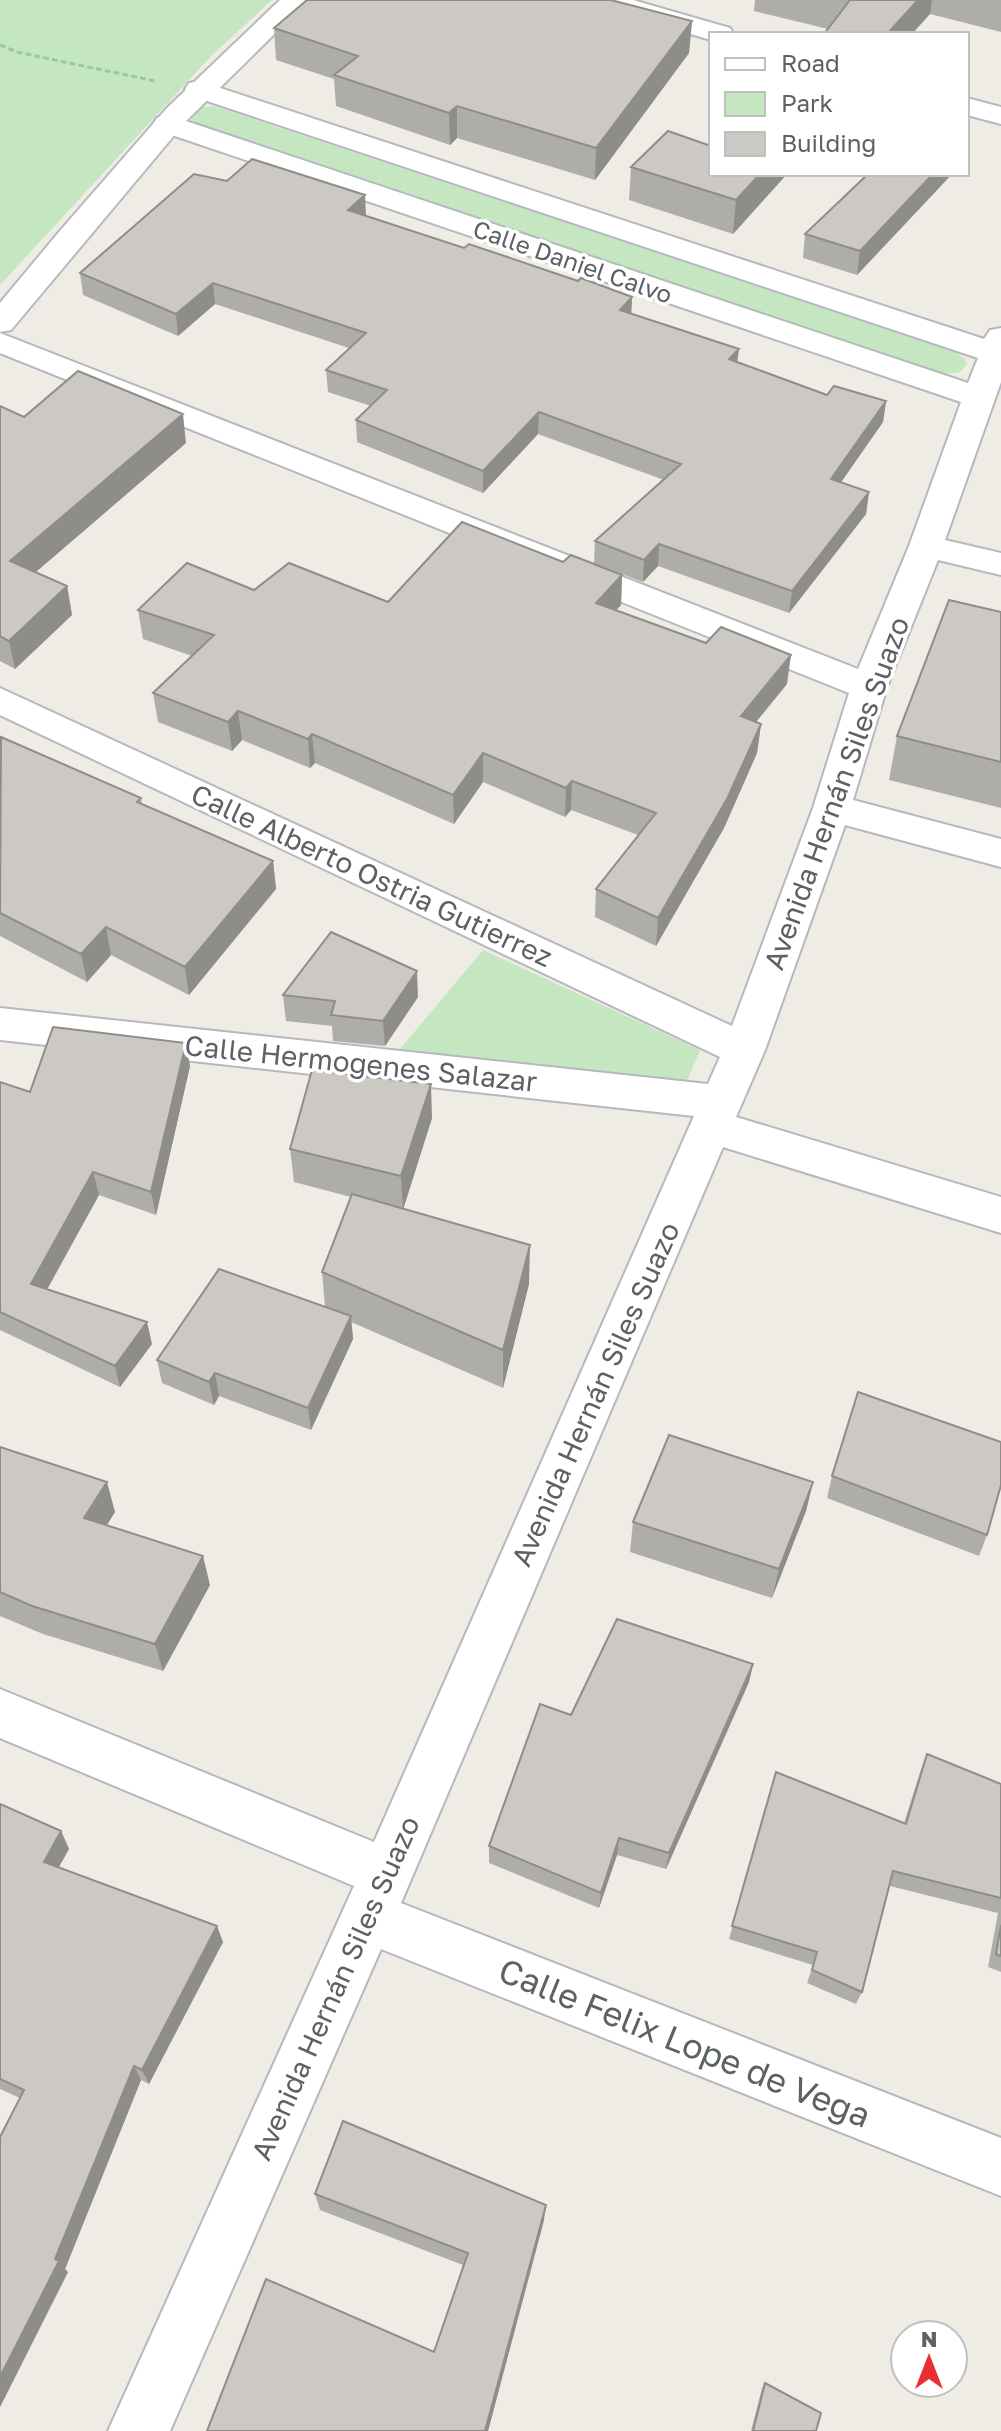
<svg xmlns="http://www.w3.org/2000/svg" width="1001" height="2431" viewBox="0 0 1001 2431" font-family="'Golos Text',sans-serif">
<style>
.green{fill:#c4e7c1}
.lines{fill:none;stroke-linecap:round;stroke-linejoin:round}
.minor-casing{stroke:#b5b8bc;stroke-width:4}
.secondary-casing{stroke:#b6babf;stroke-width:4}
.path{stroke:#9ac8a3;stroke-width:3;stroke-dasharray:6 3;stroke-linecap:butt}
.minor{fill:#fff;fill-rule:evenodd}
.secondary{fill:#fff;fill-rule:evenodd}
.wall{fill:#afada9}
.shaded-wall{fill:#8f8d89}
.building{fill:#ccc9c4;stroke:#8f8d89;stroke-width:2}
.labels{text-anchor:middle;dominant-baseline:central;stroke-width:7;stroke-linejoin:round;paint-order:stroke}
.far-street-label{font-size:24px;fill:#5c6165;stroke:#fff}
.street-label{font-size:28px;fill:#5c6165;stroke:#fff}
.near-street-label{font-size:34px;fill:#5c6165;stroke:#fff}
</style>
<rect width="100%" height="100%" fill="#efece5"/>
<path class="green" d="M0,0H272L212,55L0,285Z
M214,106L954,351L965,359L967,364L960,372L944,374L198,125L191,119V115L199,108Z
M483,950L700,1050L686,1083L400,1049Z"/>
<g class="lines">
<g class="minor-casing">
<path id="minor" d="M591,0H633L730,28L734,34H711V40L595,6Z
M199,81L984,339L990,330L1001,328V382L945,540L1001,553V575L938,560L887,687L853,800L1001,839V867L845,825L765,1050L736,1117L1001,1197V1233L723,1147L401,1903L1001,2138V2196L381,1949L170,2431H108L354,1886L0,1738V1689L374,1842L694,1116L0,1040V1008L708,1084L720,1057L0,715V688L732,1026L813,808L849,693L0,353V333L858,669L909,546L961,402L157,130L153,124L157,118L167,115L177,118L968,383L978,358L189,95L185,89L189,83Z
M967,98L1001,107V124L967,115Z"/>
</g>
<g class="secondary-casing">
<path id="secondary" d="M280,0H309L187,120L11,330L0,332V303L59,232L167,108Z"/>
</g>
<path class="path" d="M0,45L17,52L155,81"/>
<use href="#minor" class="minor"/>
<use href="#secondary" class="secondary"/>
</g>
<path class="wall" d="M755,0H1001V32L930,14L828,29L754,11Z
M692,21L689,53L595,180L457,138L450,145L336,106L334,79L276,60L274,28Z
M631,167L787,174L733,234L629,200Z
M952,174L857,275L803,258L805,234Z
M366,216L464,248L632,297L631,314L739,349L737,362L827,395L886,401L883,422L841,482L869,492L866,514L789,613L658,566L643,582L594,563L595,541L664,480L538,434L483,493L357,442L356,420L371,406L328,392L326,370L349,348L215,304L178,336L83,295L80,273Z
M0,406L24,417L186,443L36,572L67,586L72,615L15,669L0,661Z
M563,562L622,575L621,605L616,610L787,684L756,722L761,724L757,753L724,828L656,946L595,917L596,889L638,835L571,810L565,817L483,782L454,824L315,763L310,768L242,740L232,751L158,722L153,693L192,656L143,639L138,610L254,590L388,602Z
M1001,612V808L889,780L897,736Z
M0,738L141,798L142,804L273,861L276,889L189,995L111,955L87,982L0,936Z
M283,995L418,997L385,1046L333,1041L332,1026L286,1021Z
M190,1066L156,1215L99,1195L47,1289L152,1344L120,1387L0,1330V1082L30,1092Z
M432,1118L403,1209L529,1284L503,1388L351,1322L353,1339L311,1430L219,1396L214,1405L162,1383L157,1360L325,1307L322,1272L351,1197L294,1182L290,1149Z
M0,1447L115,1512L107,1525L210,1585L163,1671L43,1634L0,1616Z
M832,1476L987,1535L979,1556L827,1498Z
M813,1482L806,1511L772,1598L630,1552L633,1522Z
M753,1664L749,1682L666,1869L617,1855L599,1908L489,1863V1846L571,1715Z
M927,1754L1001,1784V1972L988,1967L998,1913L890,1886L862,1992L856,2004L807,1983L813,1965L729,1939L776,1772L904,1823L921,1769Z
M0,1804L61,1831L69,1849L59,1867L223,1942L149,2084L141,2080L65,2269L68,2272L0,2407L20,2098L0,2089Z
M315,2194L544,2220L488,2431H207L434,2352L463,2265L320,2210Z
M765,2383L816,2431H751L762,2388Z"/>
<path class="shaded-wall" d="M918,0H932L930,14L912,34H887Z
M692,21L689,53L595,180L596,148Z
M457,106V138L450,145L449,113Z
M760,174H787L733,234L736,200Z
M933,174H952L857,275L860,251Z
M365,195L366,216L348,210Z
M213,283L215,304L178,336L176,314Z
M632,297L631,318L620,310Z
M739,349L736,370L729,359Z
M886,401L883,422L828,501L831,479Z
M539,412L538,434L483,493V471Z
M183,414L186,443L16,589L10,561Z
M869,492L866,514L789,613L792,591Z
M659,544L658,566L643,582L644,560Z
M622,575L621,605L595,632L596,603Z
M67,586L72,615L15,669L9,641Z
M791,655L787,684L737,745L741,716Z
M238,711L242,740L232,751L228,722Z
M761,724L757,753L724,828L656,946L658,918Z
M312,734L315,763L310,768L308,739Z
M483,753V782L454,824L453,795Z
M572,781L571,810L565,817L566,788Z
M273,861L276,889L189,995L185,967Z
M106,927L111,955L87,982L81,954Z
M417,971L418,997L385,1046L383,1021Z
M186,1043L190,1066L156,1215L151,1192Z
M431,1084L432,1118L403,1210L401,1176Z
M93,1172L99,1195L38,1306L31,1284Z
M530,1245L529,1284L503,1388V1350Z
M351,1316L353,1339L311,1430L308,1408Z
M147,1322L152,1344L120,1387L115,1366Z
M215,1373L219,1396L214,1405L209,1382Z
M107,1482L115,1512L93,1547L84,1518Z
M813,1482L806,1511L772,1598L779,1569Z
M203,1556L210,1585L163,1671L155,1644Z
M753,1664L749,1682L666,1869L669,1853Z
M61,1831L69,1849L52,1879L44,1862Z
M619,1838L617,1855L599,1908L601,1893Z
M217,1926L223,1942L149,2084L142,2070Z
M134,2066L141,2080L65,2269L68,2272L0,2407V2377L55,2259Z
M546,2205L544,2220L488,2431H485Z"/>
<path class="building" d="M307,0H611L692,21L596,148L457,106L449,113L334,75L358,56L274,28Z
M850,0H918L887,34H824Z
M668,131L711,146V174H760L736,200L631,167Z
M252,159L365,195L348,210L464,248L469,244L578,281L581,278L632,297L620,310L739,349L729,359L827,395L834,386L886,401L831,479L869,492L792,591L659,544L644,560L595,541L681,464L539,412L483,471L356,420L387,390L326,370L366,333L213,283L176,314L80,273L194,174L227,181Z
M868,174H933L860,251L805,234Z
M78,371L183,414L10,561L67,586L9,641L0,636V406L24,417Z
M462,522L563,562L571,555L622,575L596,603L706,643L721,627L791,655L741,716L761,724L727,799L658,918L596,889L656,813L572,781L566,788L483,753L453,795L312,734L308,739L238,711L228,722L153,693L214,635L138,610L187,563L254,590L289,563L388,602Z
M949,600L1001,612V762L897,736Z
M1,737L141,798L137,802L273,861L185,967L106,927L81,954L0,913Z
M331,932L417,971L383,1021L331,1015L335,1001L283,995Z
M53,1027L186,1043L151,1192L93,1172L31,1284L147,1322L115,1366L0,1312V1082L30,1092Z
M312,1070L431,1084L401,1176L290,1149Z
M352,1194L530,1245L503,1350L322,1272Z
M219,1269L351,1316L308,1408L215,1373L209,1382L157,1360Z
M858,1392L1001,1442V1485L987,1535L832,1476Z
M669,1435L813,1482L779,1569L633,1522Z
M0,1447L107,1482L84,1518L203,1556L155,1644L32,1606L0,1592Z
M617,1619L753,1664L669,1853L619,1838L601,1893L489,1846L540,1704L571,1715Z
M927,1754L1001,1784V1898L893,1871L862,1992L812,1970L817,1952L732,1926L776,1772L906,1824Z
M0,1804L61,1831L44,1862L217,1926L142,2070L134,2066L55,2259L59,2261L0,2377V2137L24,2090L0,2079Z
M1001,1925V1956L996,1954Z
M343,2121L546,2205L485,2431H207L266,2279L434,2352L468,2253L315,2194Z
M765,2383L821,2413L816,2431H753Z"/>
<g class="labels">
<g class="far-street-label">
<text transform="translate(573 261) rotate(19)">Calle Daniel Calvo</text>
</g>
<g class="street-label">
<text transform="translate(836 793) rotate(-70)">Avenida Hernán Siles Suazo</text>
<text transform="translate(372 875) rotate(25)">Calle Alberto Ostria Gutierrez</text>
<text transform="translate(361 1063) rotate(6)">Calle Hermogenes Salazar</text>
<text transform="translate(595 1394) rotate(-66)">Avenida Hernán Siles Suazo</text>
<text transform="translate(335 1988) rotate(-66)">Avenida Hernán Siles Suazo</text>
</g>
<g class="near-street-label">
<text transform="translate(685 2042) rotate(22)">Calle Felix Lope de Vega</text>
</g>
</g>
<rect x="709" y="32" width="260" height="144" fill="#ffffff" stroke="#bec0c1" stroke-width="2"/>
<rect x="725" y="58" width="40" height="12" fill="#ffffff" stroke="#bec0c1" stroke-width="2"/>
<text x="781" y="72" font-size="24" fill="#5c6165">Road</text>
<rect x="725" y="92" width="40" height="24" fill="#c4e7c1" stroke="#bec0c1" stroke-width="2"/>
<text x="781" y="112" font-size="24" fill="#5c6165">Park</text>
<rect x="725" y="132" width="40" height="24" fill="#ccc9c4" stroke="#bec0c1" stroke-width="2"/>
<text x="781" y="152" font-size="24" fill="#5c6165">Building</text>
<g transform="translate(929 2359)"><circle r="38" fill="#ffffff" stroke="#bec0c1" stroke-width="2"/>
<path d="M0-6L14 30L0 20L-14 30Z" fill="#eb2e31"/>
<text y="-12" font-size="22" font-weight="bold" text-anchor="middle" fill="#5c6165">N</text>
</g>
</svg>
